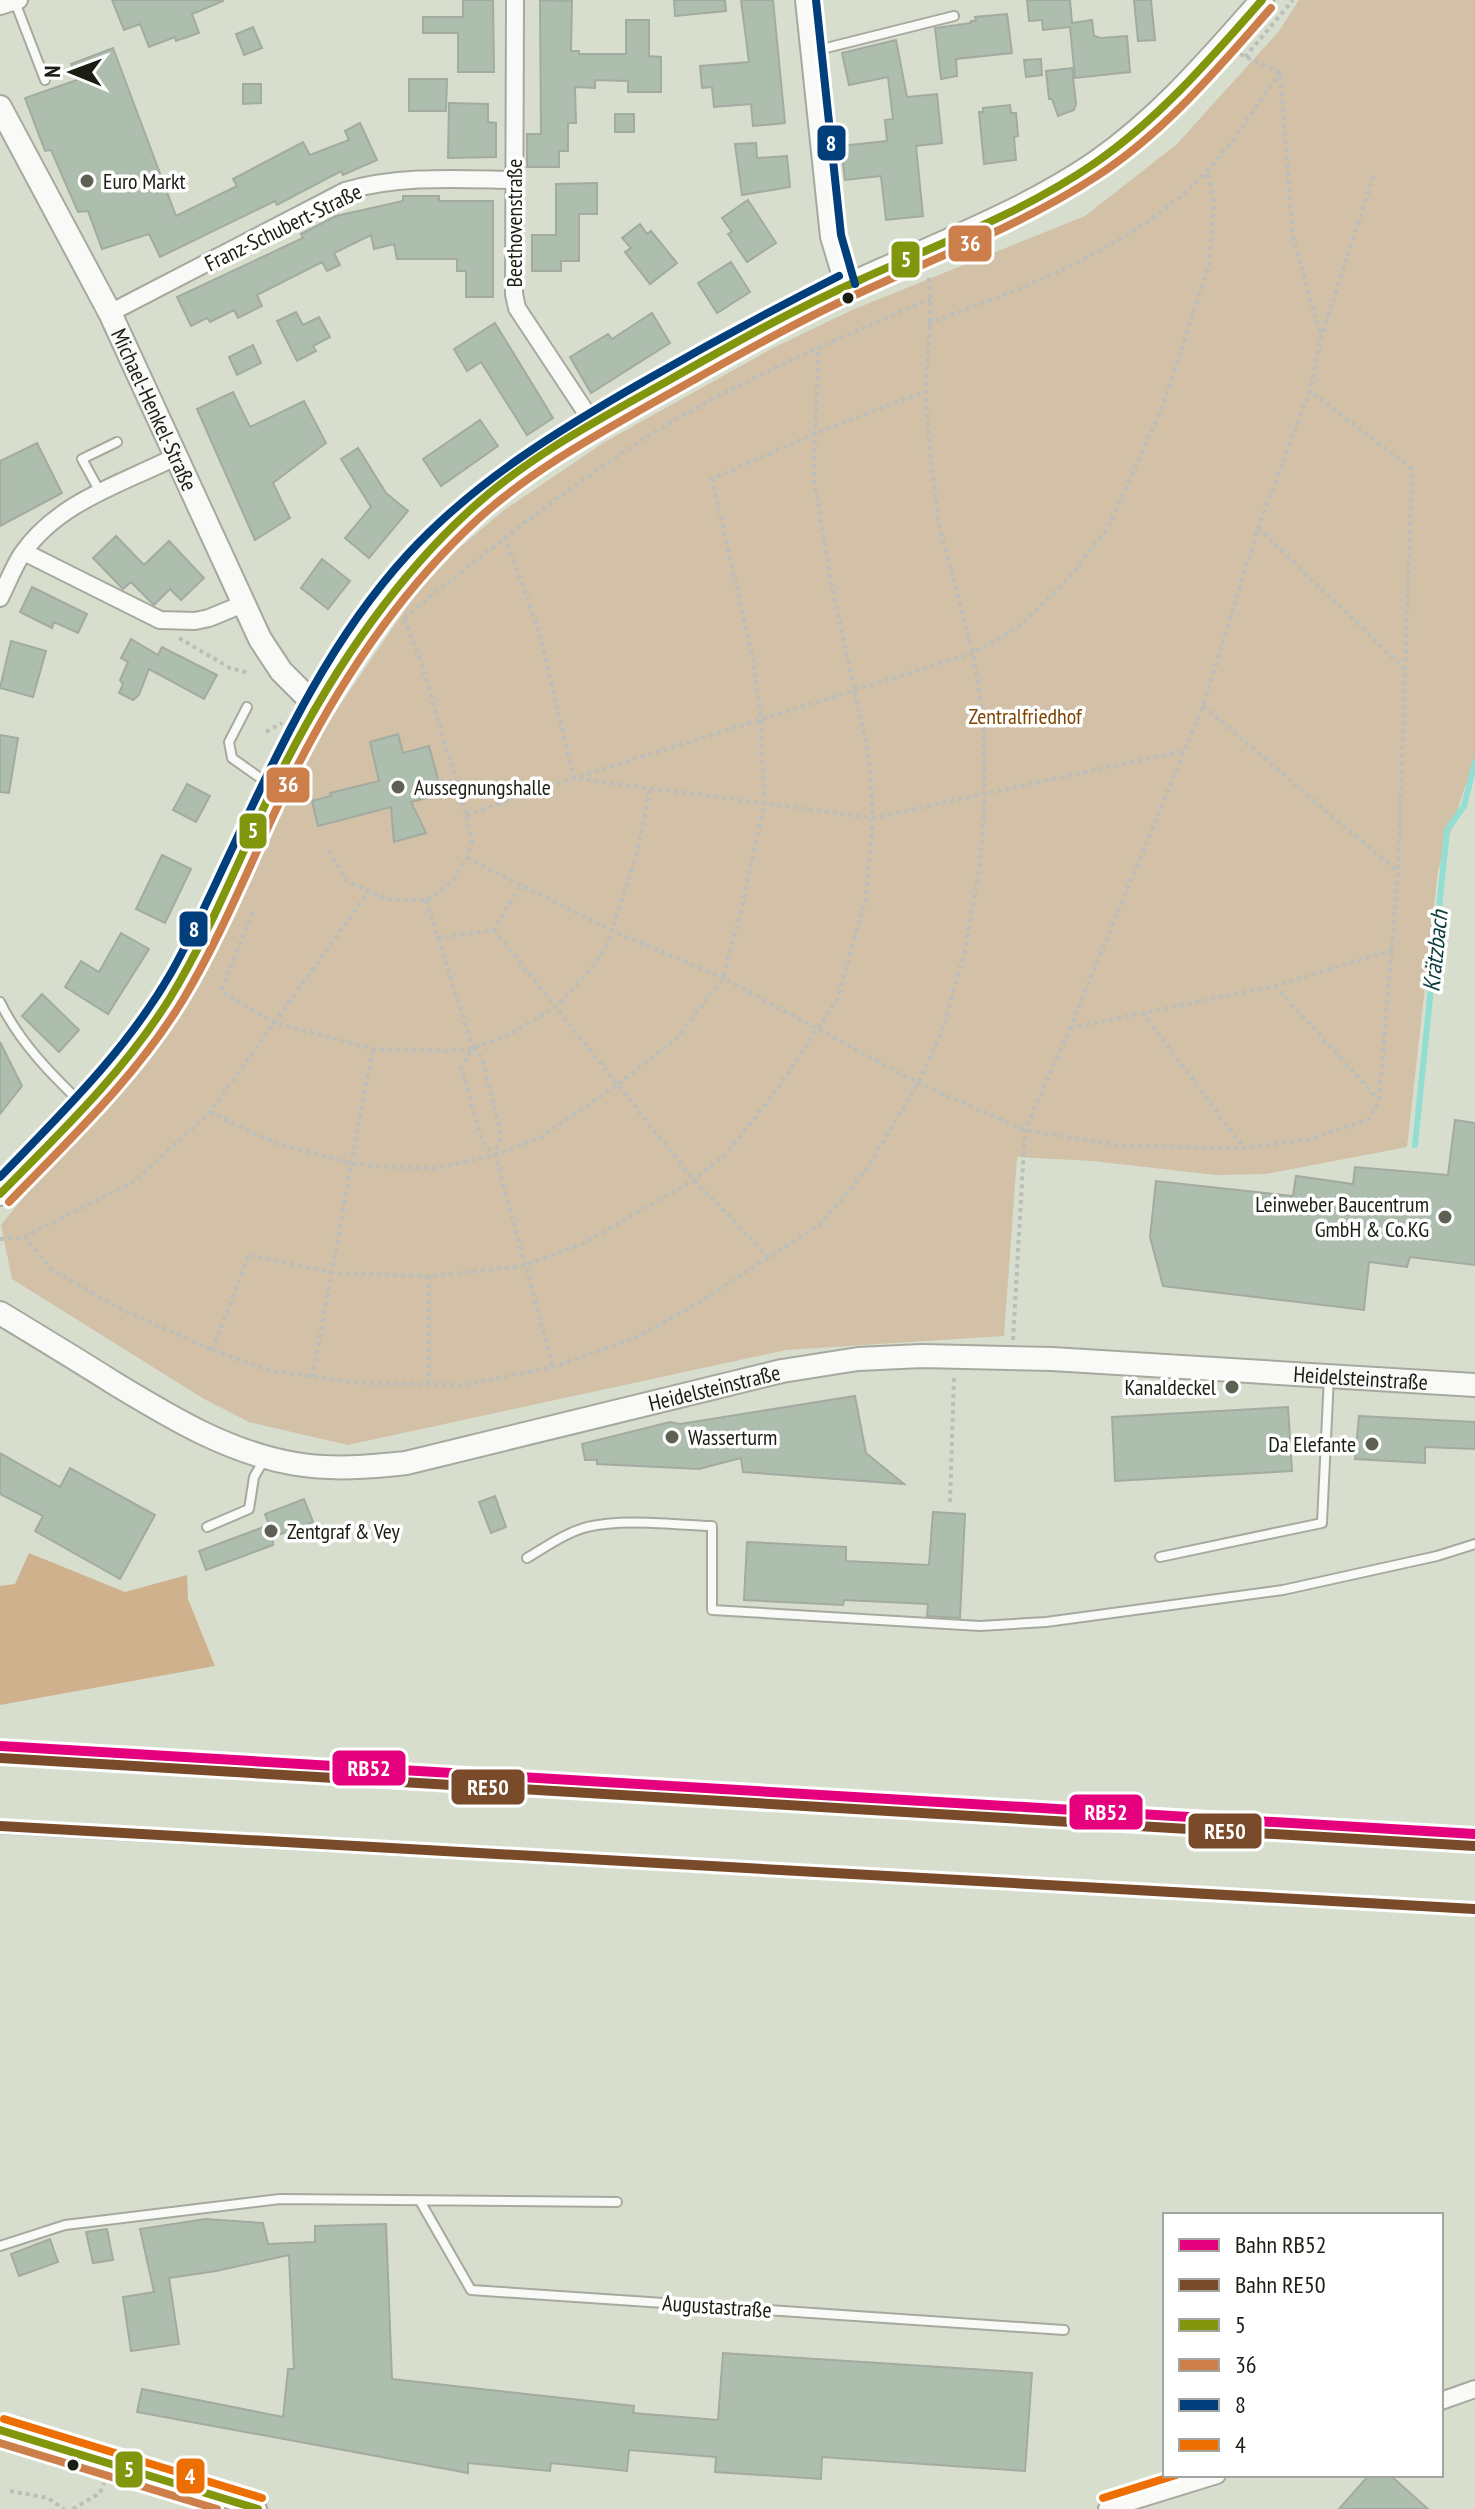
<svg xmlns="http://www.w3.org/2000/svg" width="1475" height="2509" viewBox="0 0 1475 2509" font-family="'PT Sans Narrow',sans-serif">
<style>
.green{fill:#d2c0a7}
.forest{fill:#cfb18e}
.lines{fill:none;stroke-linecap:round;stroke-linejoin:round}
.stream{stroke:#93ded3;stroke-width:6}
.building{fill:#adbeae;stroke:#a3aba0;stroke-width:2}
.lane-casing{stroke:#a6aa9e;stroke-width:12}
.street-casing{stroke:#a6aa9e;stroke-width:20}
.secondary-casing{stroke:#a6aa9e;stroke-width:26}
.path{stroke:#bcbeb9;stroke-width:4;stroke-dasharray:4 4;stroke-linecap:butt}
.lane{stroke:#f9faf8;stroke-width:8}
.street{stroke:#f9faf8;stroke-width:16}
.secondary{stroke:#f9faf8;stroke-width:22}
.rail-casing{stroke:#b6b8b4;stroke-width:9}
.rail{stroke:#fff;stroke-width:6;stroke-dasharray:18;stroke-linecap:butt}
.bus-1-casing{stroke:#fff;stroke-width:14}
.bus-2-casing{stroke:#fff;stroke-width:14}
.bus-3-casing{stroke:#fff;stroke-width:14}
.bus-4-casing{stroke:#fff;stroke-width:14}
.bus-1{stroke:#82960d;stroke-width:8}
.bus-2{stroke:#cd7f4b;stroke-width:8}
.bus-3{stroke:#003f7b;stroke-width:8}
.bus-4{stroke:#ed6f03;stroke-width:8}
.rail-1-casing{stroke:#fff;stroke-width:16}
.rail-2-casing{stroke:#fff;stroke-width:16}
.rail-1{stroke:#e5007d;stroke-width:10}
.rail-2{stroke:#7a4b2a;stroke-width:10}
.poi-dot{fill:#5c6154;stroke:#fff;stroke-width:3}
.bus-dot{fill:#1a1e13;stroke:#fff;stroke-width:3}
.labels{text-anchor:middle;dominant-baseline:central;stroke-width:7;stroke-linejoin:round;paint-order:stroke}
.poi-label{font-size:22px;fill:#1a1e13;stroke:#fff;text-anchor:start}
.street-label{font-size:22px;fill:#1a1e13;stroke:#fff}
.park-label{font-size:22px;fill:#7d4501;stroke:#fff}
.water-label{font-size:24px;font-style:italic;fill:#0e403c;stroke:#fff}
.line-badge{stroke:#fff;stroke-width:3}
.badge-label{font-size:22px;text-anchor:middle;font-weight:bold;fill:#fff}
</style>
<rect width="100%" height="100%" fill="#d8dece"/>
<path class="green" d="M1299,0H1475V767L1465,787L1438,871L1407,1147L1266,1174L1216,1175L1092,1161L1017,1157L1004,1336L786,1350L348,1445L249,1422L204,1399L12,1279L1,1225L69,1141L148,1055L174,1019L208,960L281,799L319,736L417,592L458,549L503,511L603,443L771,349L852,310L1085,216L1177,144L1279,31Z"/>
<path class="forest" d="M29,1553L125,1592L187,1575L188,1599L215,1666L0,1705V1586L15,1584Z"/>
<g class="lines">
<path class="stream" d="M1415,1145L1447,830L1464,806L1475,762"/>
</g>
<path class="building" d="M112,0H223V1L192,14L199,33L176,41L175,37L149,47L140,24L124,30Z
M463,0H493L494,72H458V33H423V17H463Z
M540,0L572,1L571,51H579V54H626V20H649V56L661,57V92H628V81L595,80V88L575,87L576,123H568V151H559V167H527V134H541Z
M674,0H725L726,11L675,16Z
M741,0H773L785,123L753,126L751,104L714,107L712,87L702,88L700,66L749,62Z
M1027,0H1070L1072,23L1092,20L1094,36L1101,38L1127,36L1130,72L1075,78L1070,27L1043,30L1042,20L1029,21Z
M1134,0H1151L1155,40L1138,41Z
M1007,14L1012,53L956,59L957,76L941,79L935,28L971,23V21H976L975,17Z
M253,27L262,48L244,55L236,34Z
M896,40L907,97L937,94L942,143L916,146L923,216L886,220L881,176L845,180L841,146L887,141L885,120L893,119L888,77L849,85L842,53Z
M113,48L176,216L237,186L233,179L303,142L310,155L349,140L345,131L360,123L377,160L343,175L341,171L277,205L275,201L160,257L149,234L102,249L88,211L78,212L51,150L45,151L25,98L77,80L71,64Z
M1041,59L1042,75L1026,77L1024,60Z
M1072,68L1076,104L1074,110L1058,116L1052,99H1049L1046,71Z
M409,79H447L446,111H409Z
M243,84H261V103L243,104Z
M449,103L488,104V122L496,123V157L448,158Z
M1010,105L1011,113H1016L1018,136L1014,137L1016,160L984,164L979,112H983V108Z
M615,114H634V132H615Z
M756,143L757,158L787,156L790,187L742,195L735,144Z
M597,183V214H579V261H561V271H532V235H556V184Z
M403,196H439V201H493V297H466V271H457V259H397L394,244L374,249L371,235L334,253L340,265L327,271L322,262L257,295L262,306L238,318L234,310L210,322L207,318L191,326L177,297L303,238L301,234L336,216L403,201Z
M748,200L776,243L747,262L728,234L732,232L722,218Z
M640,224L647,234L651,231L677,263L650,284L625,252L631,248L622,238Z
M731,262L750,292L717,313L698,283Z
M296,312L303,325L319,317L330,337L313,346L316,351L297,361L277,321Z
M652,313L670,343L591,393L570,357L608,334L612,339Z
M495,323L553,418L527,435L481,362L467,371L454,349Z
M253,345L261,363L237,375L229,357Z
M233,392L250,427L304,401L326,443L273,483L290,518L255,540L197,409Z
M480,420L498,446L441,486L423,459Z
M37,443L62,493L0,526V461Z
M358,448L386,493L408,511L369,558L345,538L371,507L341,459Z
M116,536L144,565L169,541L204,578L181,600L170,589L154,605L131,582L123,589L93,558Z
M322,559L350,581L328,609L301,588Z
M32,587L87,614L78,633L54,622L52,628L20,612Z
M131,639L158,655L162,647L217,675L204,699L149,669L139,695L133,700L119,693L123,684L120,680L128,662L121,658Z
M11,641L46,651L33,697L0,688Z
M398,734L403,753L429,746L442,794L411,802L426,833L394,842L391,807L318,826L312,801L331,796L330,793L379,781L370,742Z
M0,735L18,738L9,793L0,792Z
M187,784L210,796L196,822L173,810Z
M162,855L191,869L165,923L136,909Z
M121,933L149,949L108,1014L65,987L81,961L99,972Z
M42,994L79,1030L59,1052L22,1016Z
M0,1042L22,1086L0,1114Z
M1455,1120L1475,1123V1265L1410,1257L1407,1267L1369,1262L1364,1310L1163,1286L1150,1237L1156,1181L1293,1196L1296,1176L1353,1184L1355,1167L1448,1175Z
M855,1396L866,1453L904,1484L743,1472L741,1458L699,1469L597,1464V1460H585L582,1444L670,1422L680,1424Z
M1288,1407L1292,1471L1115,1481L1112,1417Z
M1359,1416L1475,1422V1449L1425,1447V1463L1355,1459Z
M0,1453L60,1487L70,1468L155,1515L120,1579L35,1531L43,1516L0,1494Z
M495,1496L506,1527L491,1533L479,1502Z
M304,1499L313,1522L273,1537L272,1533L273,1545L206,1570L199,1551L269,1525L265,1514Z
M933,1512L965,1514L960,1618L927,1616L928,1604L844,1600L843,1605L744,1600L747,1542L846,1547V1561L929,1565Z
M205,2219L263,2223L268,2244L315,2242V2226L386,2224L392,2379L634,2406L633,2413L718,2420L723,2353L1032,2373L1025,2471L822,2457L821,2479L715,2472L716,2457L629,2450L627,2471L551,2463L550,2471L468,2463V2473L137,2412L142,2389L283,2417L288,2369H294L289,2255L216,2271L169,2278L179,2344L131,2351L123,2297L154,2292L140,2229Z
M107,2229L113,2260L93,2263L86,2232Z
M50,2239L58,2262L19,2276L11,2254Z
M1369,2475H1390L1428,2509H1339Z"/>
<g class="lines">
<g class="lane-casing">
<path id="lane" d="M15,2L45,80
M810,52L954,16
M99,490L82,459L117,442
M247,707L229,742L232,758L273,787
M0,1002C20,1043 51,1074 84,1106
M207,1527L249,1509L254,1477L265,1458
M1160,1557L1322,1523L1329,1376
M527,1558C546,1547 565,1533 587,1527C624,1518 674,1525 712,1526V1610L980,1626L1046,1622L1283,1590L1437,1556L1475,1544
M420,2201L471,2290L1064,2330
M0,2246L65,2225L280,2199L617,2202"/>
</g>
<g class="street-casing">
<path id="street" d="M515,0L514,294L517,308L593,423
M804,0L829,237L844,287
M0,6L19,0
M110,313L345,191C400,175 458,179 514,180
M24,552L160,620L195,621L209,618L243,604
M0,598C7,584 13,568 22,554C59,501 122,484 177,456
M1441,2401L1475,2389
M0,2430L258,2509
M1107,2509L1217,2475"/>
</g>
<g class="secondary-casing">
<g id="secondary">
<path id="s1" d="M0,107L110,313L260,639L281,671L317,707"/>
<path d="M0,1194C60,1132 125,1072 170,998C211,932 239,858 273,788C324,685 384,589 469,511C528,457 602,418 671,379C729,347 786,314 846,286C928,248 1020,214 1095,163C1160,118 1210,59 1262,0"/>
<path id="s2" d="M0,1313C38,1336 76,1359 114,1383C172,1418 229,1453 296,1464C333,1470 370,1467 406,1463L782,1371L858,1359L922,1356L1052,1359L1475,1385"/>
</g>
</g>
<path class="path" d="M1240,54L1280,73L1293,237L1321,336
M1245,57L1293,0
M928,323C1024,289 1135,247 1206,172C1232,145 1257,104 1280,73
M1258,528L1405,669
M505,537L538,628L574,778L873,818L1183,751
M404,618C480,557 557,495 639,442C730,384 831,342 930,299
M179,638L230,668L249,673
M1203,706L1398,872
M266,732L282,723
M466,815L574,778L973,653L1016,629L1069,578L1109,526L1163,405L1209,265L1214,202L1207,171
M329,851L347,881L387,899L426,900L438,893L454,878L467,858L472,841L466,815L421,662L404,618
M467,858L613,931L723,978L918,1083L1025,1130L1123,1146L1244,1148L1306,1140L1368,1120L1379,1101L1398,872L1412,469L1310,391
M426,900L473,1048L461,1067L482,1141L495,1155L553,1367
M253,912L221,991L275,1023L373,1049L449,1051L473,1048L511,1034L555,1007L586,975L606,947L636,857L650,789
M494,930L694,1180L770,1259
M437,938L494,930L521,884
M1275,986L1378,1099
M1143,1013L1244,1148
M1070,1028L1275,986L1392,950
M473,1048L482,1058L501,1134L495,1155
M210,1112L275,1143L350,1163L379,1167L436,1168L495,1155L541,1137L618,1084L678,1037L723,978L742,906L764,805L761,720L753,659L712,479L816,433L926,391
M24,1237L51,1269L119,1308L212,1350L268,1370L357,1383L463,1385L553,1367L632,1339L690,1308L821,1224L866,1170L918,1083L942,1032L965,950L980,865L985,792L983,716L973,653L939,526L929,442L926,391L931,298L928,274
M0,1239L24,1237L133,1182L210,1112L369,891
M429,1276V1385
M1013,1340L1025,1130L1070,1028L1203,706L1258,528L1310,391L1321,338L1374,174
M212,1350L249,1255L334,1273L429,1276L524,1266L584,1243L694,1180L727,1153L776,1091L838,998L866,897L873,818L869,758L831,582L814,479L818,347
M312,1377C334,1268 351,1158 373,1049
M950,1502L954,1376
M10,2491L48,2498L64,2509
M73,2509L100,2493L104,2483"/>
<use href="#lane" class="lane"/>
<use href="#street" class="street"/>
<use href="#secondary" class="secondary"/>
<g class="rail-casing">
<path id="rail" d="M0,1830L1475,1911"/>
</g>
<use href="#rail" class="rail"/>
<g class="bus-1-casing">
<path id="bus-1" d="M0,1194C61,1132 124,1072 170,998C211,931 239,858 273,788C323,686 385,588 469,511C526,458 596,421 664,383C729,346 794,309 862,279C941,243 1024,212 1095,163C1160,118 1211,58 1262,0
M0,2430L258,2509"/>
</g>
<g class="bus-2-casing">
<path id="bus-2" d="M9,1202C71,1138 137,1076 184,998C222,934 250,864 282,797C331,695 394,596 478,519C533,469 600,433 665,396C728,361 790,325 855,295C937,257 1022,225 1097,176C1165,132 1218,68 1271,8
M0,2443L217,2509"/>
</g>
<g class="bus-3-casing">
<path id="bus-3" d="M816,0L841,235L855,284
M0,1177C62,1113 126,1051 171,973C193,934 211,893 230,853C279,749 329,640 408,554C476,480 562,428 648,379C711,343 774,309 839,276"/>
</g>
<g class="bus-4-casing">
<path id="bus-4" d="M4,2419L262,2498
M1103,2498L1176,2475"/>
</g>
<use href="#bus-1" class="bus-1"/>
<use href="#bus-2" class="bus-2"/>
<use href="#bus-3" class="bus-3"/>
<use href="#bus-4" class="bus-4"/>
<g class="rail-1-casing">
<path id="rail-1" d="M0,1746L1475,1834"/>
</g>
<g class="rail-2-casing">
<path id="rail-2" d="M0,1758L1474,1846
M0,1826L1474,1909"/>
</g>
<use href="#rail-1" class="rail-1"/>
<use href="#rail-2" class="rail-2"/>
</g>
<g class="poi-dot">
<circle cx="87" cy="181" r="8"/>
<circle cx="398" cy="787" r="8"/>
<circle cx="1445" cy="1217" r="8"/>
<circle cx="1232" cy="1387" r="8"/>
<circle cx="672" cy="1437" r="8"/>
<circle cx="1372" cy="1444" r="8"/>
<circle cx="271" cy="1531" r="8"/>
</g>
<g class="bus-dot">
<circle cx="848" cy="298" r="7"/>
<circle cx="73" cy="2465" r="7"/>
</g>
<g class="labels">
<g class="poi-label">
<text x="103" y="181">Euro Markt</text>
<text x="414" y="787">Aussegnungshalle</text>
<text x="1429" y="1204" text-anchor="end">Leinweber Baucentrum<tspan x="1429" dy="25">GmbH &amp; Co.KG</tspan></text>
<text x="1216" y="1387" text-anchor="end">Kanaldeckel</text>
<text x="688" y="1437">Wasserturm</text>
<text x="1356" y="1444" text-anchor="end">Da Elefante</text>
<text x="287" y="1531">Zentgraf &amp; Vey</text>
</g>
<g class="street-label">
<text transform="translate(514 223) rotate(-90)">Beethovenstraße</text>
<text transform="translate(283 227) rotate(-26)">Franz-Schubert-Straße</text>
<text stroke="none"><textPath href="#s1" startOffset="340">Michael-Henkel-Straße</textPath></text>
<text stroke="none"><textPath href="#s2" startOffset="1412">Heidelsteinstraße</textPath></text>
<text stroke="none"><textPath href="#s2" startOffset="762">Heidelsteinstraße</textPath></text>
<text transform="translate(717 2306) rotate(4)">Augustastraße</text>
</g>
<g class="park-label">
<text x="1025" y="716">Zentralfriedhof</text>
</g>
<g class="water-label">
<text transform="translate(1435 951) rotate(-84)">Krätzbach</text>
</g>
</g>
<g class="line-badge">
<rect x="816" y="124" width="31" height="38" rx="8" fill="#003f7b"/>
<rect x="947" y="224" width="46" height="39" rx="8" fill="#cd7f4b"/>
<rect x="890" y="240" width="31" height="39" rx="8" fill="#82960d"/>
<rect x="265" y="766" width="46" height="38" rx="8" fill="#cd7f4b"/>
<rect x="238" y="812" width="30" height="38" rx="8" fill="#82960d"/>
<rect x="178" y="910" width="31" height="38" rx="8" fill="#003f7b"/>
<rect x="331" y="1749" width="76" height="38" rx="8" fill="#e5007d"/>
<rect x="450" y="1768" width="76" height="38" rx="8" fill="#7a4b2a"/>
<rect x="1068" y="1793" width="76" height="38" rx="8" fill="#e5007d"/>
<rect x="1187" y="1812" width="76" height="38" rx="8" fill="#7a4b2a"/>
<rect x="114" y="2450" width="30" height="39" rx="8" fill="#82960d"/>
<rect x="175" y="2457" width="31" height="38" rx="8" fill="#ed6f03"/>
</g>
<g class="badge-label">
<text x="831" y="151">8</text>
<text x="970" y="251">36</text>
<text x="906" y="267">5</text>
<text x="288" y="792">36</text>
<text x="253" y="838">5</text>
<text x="194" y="937">8</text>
<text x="369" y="1776">RB52</text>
<text x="488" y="1795">RE50</text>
<text x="1106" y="1820">RB52</text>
<text x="1225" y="1839">RE50</text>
<text x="129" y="2477">5</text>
<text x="190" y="2484">4</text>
</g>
<rect x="1163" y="2213" width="280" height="264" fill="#ffffff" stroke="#a3a5a1" stroke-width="2"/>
<rect x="1179" y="2239" width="40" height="12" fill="#e5007d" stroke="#a3a5a1" stroke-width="2"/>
<text x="1235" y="2253" font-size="24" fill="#1a1e13">Bahn RB52</text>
<rect x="1179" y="2279" width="40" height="12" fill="#7a4b2a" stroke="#a3a5a1" stroke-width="2"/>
<text x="1235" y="2293" font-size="24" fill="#1a1e13">Bahn RE50</text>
<rect x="1179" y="2319" width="40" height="12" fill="#82960d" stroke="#a3a5a1" stroke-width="2"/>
<text x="1235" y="2333" font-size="24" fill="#1a1e13">5</text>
<rect x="1179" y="2359" width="40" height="12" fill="#cd7f4b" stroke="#a3a5a1" stroke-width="2"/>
<text x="1235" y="2373" font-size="24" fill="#1a1e13">36</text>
<rect x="1179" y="2399" width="40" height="12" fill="#003f7b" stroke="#a3a5a1" stroke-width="2"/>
<text x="1235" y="2413" font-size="24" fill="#1a1e13">8</text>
<rect x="1179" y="2439" width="40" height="12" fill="#ed6f03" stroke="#a3a5a1" stroke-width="2"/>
<text x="1235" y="2453" font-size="24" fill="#1a1e13">4</text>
<g transform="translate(72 72) rotate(271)" stroke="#ffffff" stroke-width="6" paint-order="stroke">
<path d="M0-6L14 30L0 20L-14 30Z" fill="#1a1e13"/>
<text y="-12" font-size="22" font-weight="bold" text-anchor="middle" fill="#1a1e13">N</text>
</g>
</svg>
